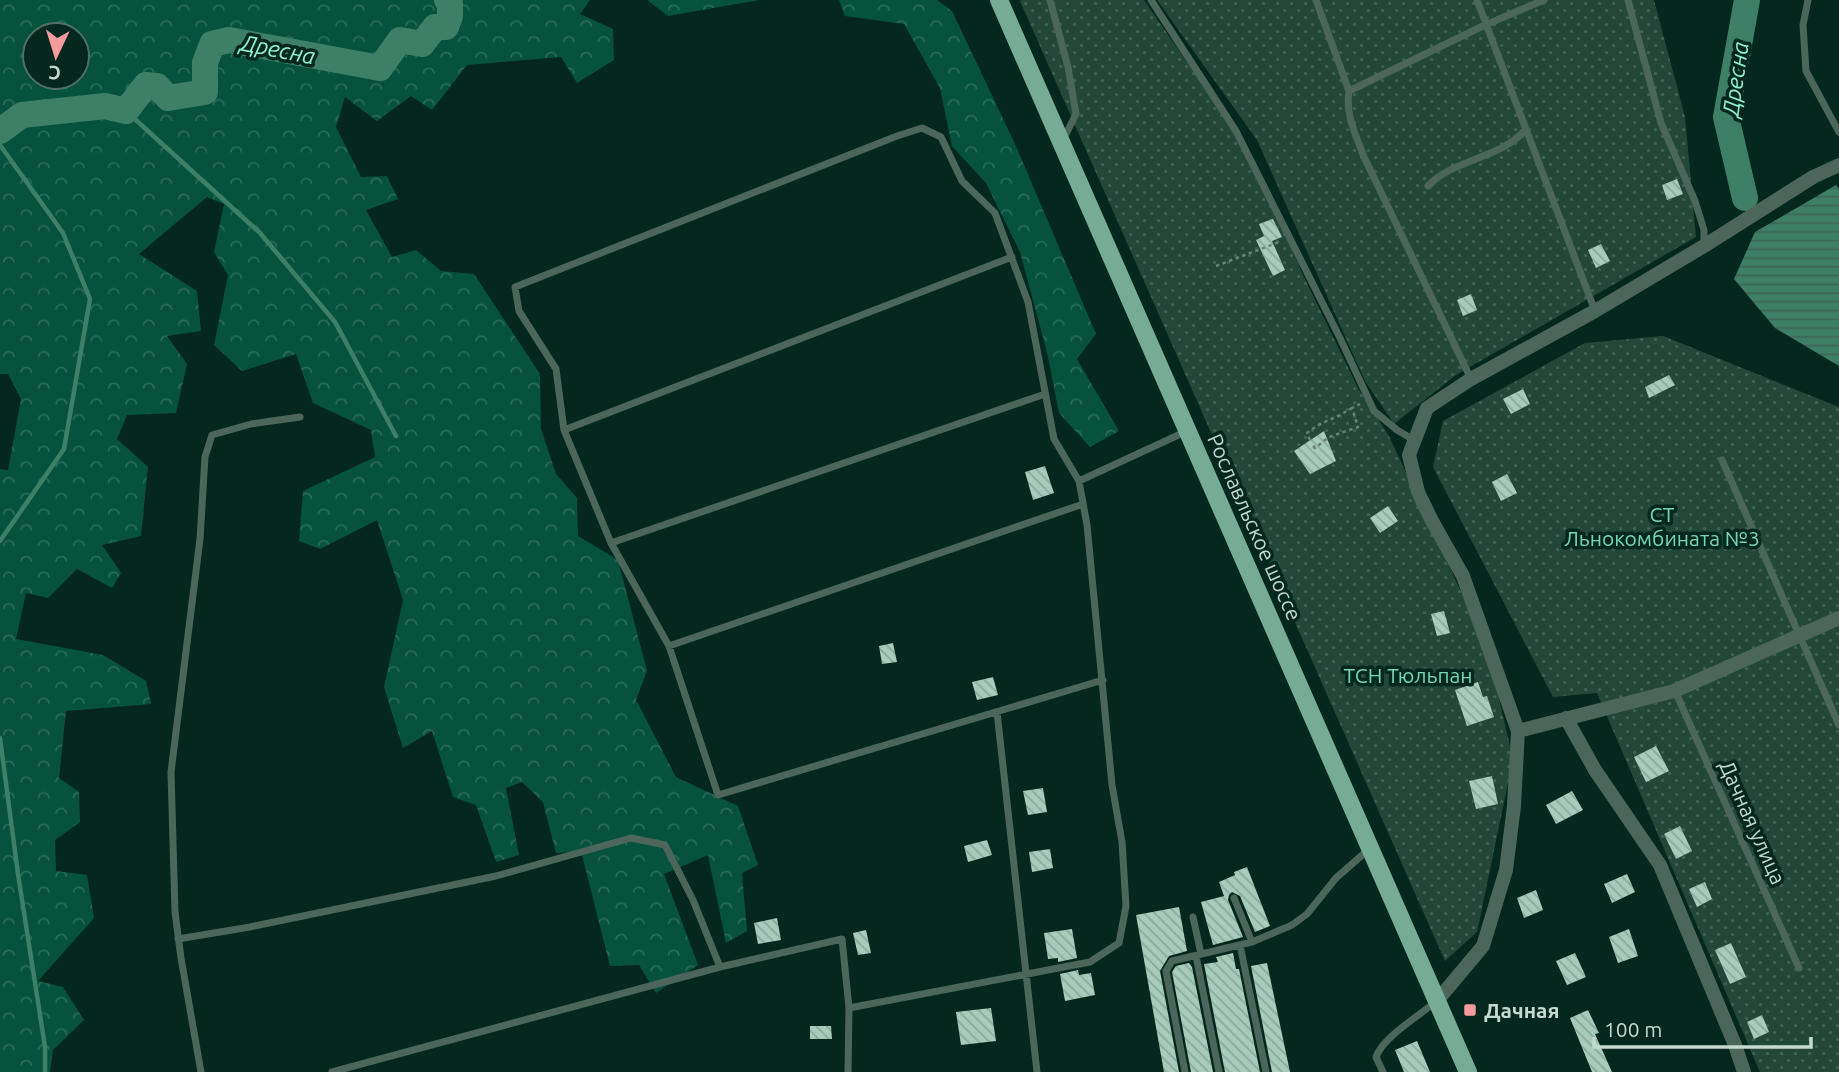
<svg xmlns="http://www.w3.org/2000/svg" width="1839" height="1072" viewBox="0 0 1839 1072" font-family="Ubuntu,sans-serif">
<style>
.grass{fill:url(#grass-dots)}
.forest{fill:url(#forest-crowns);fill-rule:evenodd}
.water{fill:url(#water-rules)}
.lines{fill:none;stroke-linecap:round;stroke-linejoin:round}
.stream{stroke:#3e7f68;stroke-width:4.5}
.river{stroke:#3e7f68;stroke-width:26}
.building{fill:url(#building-back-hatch)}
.path{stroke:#668177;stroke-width:2.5;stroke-dasharray:3.5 3.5;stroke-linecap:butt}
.service{stroke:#4d665c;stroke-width:7}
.minor{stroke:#4d665c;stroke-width:14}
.primary{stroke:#76ab96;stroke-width:18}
.poi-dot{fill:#f59b9d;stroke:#04281d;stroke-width:2.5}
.labels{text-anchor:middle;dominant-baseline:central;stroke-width:7;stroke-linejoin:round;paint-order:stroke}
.park-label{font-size:21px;fill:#75d6b3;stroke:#04281d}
.street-label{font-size:21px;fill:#c6d9d0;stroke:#04281d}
.poi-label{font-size:21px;font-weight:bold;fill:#c6d9d0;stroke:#04281d;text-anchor:start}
.water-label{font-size:23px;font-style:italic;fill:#90f1cd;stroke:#04281d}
</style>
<defs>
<pattern id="grass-dots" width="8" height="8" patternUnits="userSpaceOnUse" patternTransform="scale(1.75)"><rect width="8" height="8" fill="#23483a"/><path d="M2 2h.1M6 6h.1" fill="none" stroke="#416255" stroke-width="1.8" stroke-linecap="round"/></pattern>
<pattern id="forest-crowns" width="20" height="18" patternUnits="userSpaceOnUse" patternTransform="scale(1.75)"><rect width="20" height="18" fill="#07523d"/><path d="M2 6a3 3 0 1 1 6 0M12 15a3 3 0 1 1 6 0" fill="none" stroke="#2a6a58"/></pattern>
<pattern id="water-rules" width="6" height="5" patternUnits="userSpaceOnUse" patternTransform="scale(1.75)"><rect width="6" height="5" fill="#3e7f68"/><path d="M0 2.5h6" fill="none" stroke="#3d6657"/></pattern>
<pattern id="building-back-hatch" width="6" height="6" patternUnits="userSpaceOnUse" patternTransform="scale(1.75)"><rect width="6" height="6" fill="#a6ccbc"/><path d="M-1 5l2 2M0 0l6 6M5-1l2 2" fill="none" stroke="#8ba99c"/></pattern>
</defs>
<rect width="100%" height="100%" fill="#04281d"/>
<path class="grass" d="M1022,0H1144L1246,147L1303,275L1358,388L1389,436L1487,648L1513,759L1477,932L1445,961L1020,1Z
M1157,0H1654L1685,117L1696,237L1456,375L1394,424L1365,381L1257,140Z
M1663,336L1839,407V1072H1760L1597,693L1553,697L1433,467L1443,421L1585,343Z"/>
<path class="forest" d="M0,0H590L580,14L613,29L614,60L577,83L561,57L467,65L432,110L411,96L377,121L345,97L336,127L361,177L387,176L398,199L366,210L392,257L416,250L441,271L474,274L540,374L541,429L556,474L577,498L578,536L618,560L647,671L636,700L676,777L738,806L758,865L742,873L747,931L726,943L708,855L664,874L698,965L656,993L639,965L610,966L581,851L556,853L543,802L522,782L506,788L519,855L496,862L476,805L453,797L432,731L403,748L384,687L403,600L377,520L320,549L299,541L303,491L375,457L371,430L313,403L296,354L242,371L214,345L228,275L214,252L224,204L207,197L139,254L197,291L201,331L167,336L187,364L176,413L127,415L117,439L148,467L141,536L102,545L121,573L112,588L77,569L48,598L26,593L16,639L103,655L146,681L151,704L66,711L59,778L79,792L80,822L55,840L56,871L87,875L94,918L38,981L63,987L84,1020L53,1050L50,1072H0V469L8,470L21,399L8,374H0ZM35,35H77V77H35Z
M647,0H759L668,16Z
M839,0H937L952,11L1015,144L1096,334L1077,359L1119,431L1090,447L1059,413L1047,352L1020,252L986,183L952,146L940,88L904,24L845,16Z"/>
<path class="water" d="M1836,185L1839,189V366L1775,328L1734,279L1755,232Z"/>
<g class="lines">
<path class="stream" d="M126,111L260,233L335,322L396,436
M0,145L63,233L90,299L64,449L0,541
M0,738L18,874L45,1047V1072"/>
<path class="river" d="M0,131L22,115L105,106L126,111L146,85L157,86L168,98L205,92V63L212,44L229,40L380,68L400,40L422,44L435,27H446L450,16V2L447,0
M1745,198L1726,117L1747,0"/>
</g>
<path class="building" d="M1677,179L1683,194L1667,200L1662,185Z
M1273,219L1282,237L1272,241L1285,270L1273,276L1256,240L1264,236L1259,224Z
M1601,244L1610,261L1596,268L1588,250Z
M1471,294L1477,310L1463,316L1457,300Z
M1669,375L1675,385L1649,398L1645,387Z
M1523,389L1530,404L1511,414L1503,399Z
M1324,431L1336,461L1310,474L1294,451Z
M1045,466L1054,493L1033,500L1025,472Z
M1507,474L1517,493L1501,501L1492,482Z
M1388,506L1398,521L1380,533L1370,518Z
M1444,611L1450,633L1437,636L1431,614Z
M893,643L897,662L882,664L879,646Z
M993,677L998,695L977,700L972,682Z
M1478,682L1483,697L1487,696L1494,717L1467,726L1455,690Z
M1656,746L1669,771L1646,782L1634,757Z
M1492,776L1498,804L1476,809L1469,781Z
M1043,788L1047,812L1028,815L1023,791Z
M1572,791L1583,810L1556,824L1546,805Z
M1680,826L1692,851L1676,859L1664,834Z
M987,840L992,855L968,862L964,846Z
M1050,849L1053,868L1032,872L1029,852Z
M1247,867L1270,926L1255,932L1240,896L1232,892L1229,895L1228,900L1243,937L1213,945L1201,902L1224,896L1219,882L1235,875L1234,872Z
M1627,874L1635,892L1612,903L1604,884Z
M1705,882L1712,899L1697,907L1689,889Z
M1536,890L1543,910L1524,918L1517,898Z
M1179,907L1187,951L1169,956L1160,971L1179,1072H1164L1136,915Z
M777,918L781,940L758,944L754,923Z
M1072,929L1077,958L1058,962V958L1048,959L1044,933Z
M1629,929L1638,956L1618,963L1609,937Z
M866,930L871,953L858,955L853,933Z
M1731,943L1746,977L1730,984L1715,950Z
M1233,953L1236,969H1239L1260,1072H1225L1204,964L1218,962L1216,957Z
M1575,953L1586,977L1567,985L1556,961Z
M1189,963L1192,967L1213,1072H1191L1172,972L1176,966Z
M1267,963L1290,1072H1272L1251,966Z
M1078,970L1079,975L1091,973L1095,995L1065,1001L1060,974Z
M991,1008L996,1041L961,1045L956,1012Z
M1588,1010L1599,1033L1595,1034L1612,1072H1592L1570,1018Z
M1762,1015L1769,1032L1754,1039L1747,1022Z
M810,1026H831L832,1039H810Z
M1417,1041L1430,1072H1404L1395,1050Z"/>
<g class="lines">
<path class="path" d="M1216,266L1279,242
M1310,440L1307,433C1320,422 1337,418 1352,408
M1313,446L1315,448L1329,437L1358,427L1352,408L1360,404"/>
<path class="service" d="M1050,0L1068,67L1076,114L1063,140
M1151,0L1236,131L1340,338L1374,411L1397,430L1414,440
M1316,0L1349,91
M1477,0L1595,311
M1628,0L1661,123L1695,201L1704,230V245
M1808,0L1803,25L1806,71L1839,132
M1428,186C1453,159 1502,158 1525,130
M1471,379L1364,157C1356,135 1345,115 1349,91L1485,25L1544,0
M564,430L1012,257
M1722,460L1839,725
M1079,481L1054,439L1028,302L995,213L962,181L941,137L922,128L897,136L515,287L519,311L556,369L564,430L611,543L669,646L718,795L1103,680
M611,543L1045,394
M669,646L1083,504
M1675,691L1799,968
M997,712L1037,1072
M1234,898L1252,942
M1193,917L1201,954
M178,939L250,927L496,876L631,838L665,845L693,900L720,967
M1240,945L1266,1072
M1196,956L1219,1072
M849,1008L1090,962L1119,943L1126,906L1122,842L1112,785L1087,525L1079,481L1187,431
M201,1072L181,958L175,912L171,772L200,539L205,457L212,435L251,424L300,417
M332,1072L720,967L842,939L849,1008L848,1072
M1185,1072L1166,971L1172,961L1252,942L1292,925L1307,914L1336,878L1368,850
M1383,1072L1376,1057C1383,1037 1418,1017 1435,1002"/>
<path class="minor" d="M1566,718L1595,770L1660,865L1735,1045L1744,1072
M1518,731L1674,691L1839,618
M1436,1002L1483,946L1506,870L1514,806L1518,731L1463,576L1432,521L1418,492L1409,455L1427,408L1471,379L1595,311L1704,246L1813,177L1839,165"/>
<path class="primary" d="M999,0L1468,1072"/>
</g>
<rect class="poi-dot" x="1463" y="1003" width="14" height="14" rx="3.5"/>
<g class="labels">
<g class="park-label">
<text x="1662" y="514">СТ<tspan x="1662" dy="24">Льнокомбината №3</tspan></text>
<text x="1408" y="675">ТСН Тюльпан</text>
</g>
<g class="street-label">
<text transform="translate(1255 527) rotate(66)">Рославльское шоссе</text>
<text transform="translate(1753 822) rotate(66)">Дачная улица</text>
</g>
<g class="poi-label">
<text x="1484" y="1010">Дачная</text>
</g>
<g class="water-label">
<text transform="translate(278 49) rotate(11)">Дресна</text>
<text transform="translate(1735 79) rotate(-82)">Дресна</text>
</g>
</g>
<g transform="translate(56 56) rotate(184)"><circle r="33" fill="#04281d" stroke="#526f65" stroke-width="2"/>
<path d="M0-5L12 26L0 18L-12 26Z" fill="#f59b9d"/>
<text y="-10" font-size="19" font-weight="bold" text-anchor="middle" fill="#c6d9d0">С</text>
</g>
<path d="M1594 1037v10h217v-10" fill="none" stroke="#c6d9d0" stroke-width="3.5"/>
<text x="1604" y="1037" font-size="21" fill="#c6d9d0" stroke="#04281d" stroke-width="5" paint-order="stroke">100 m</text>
</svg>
